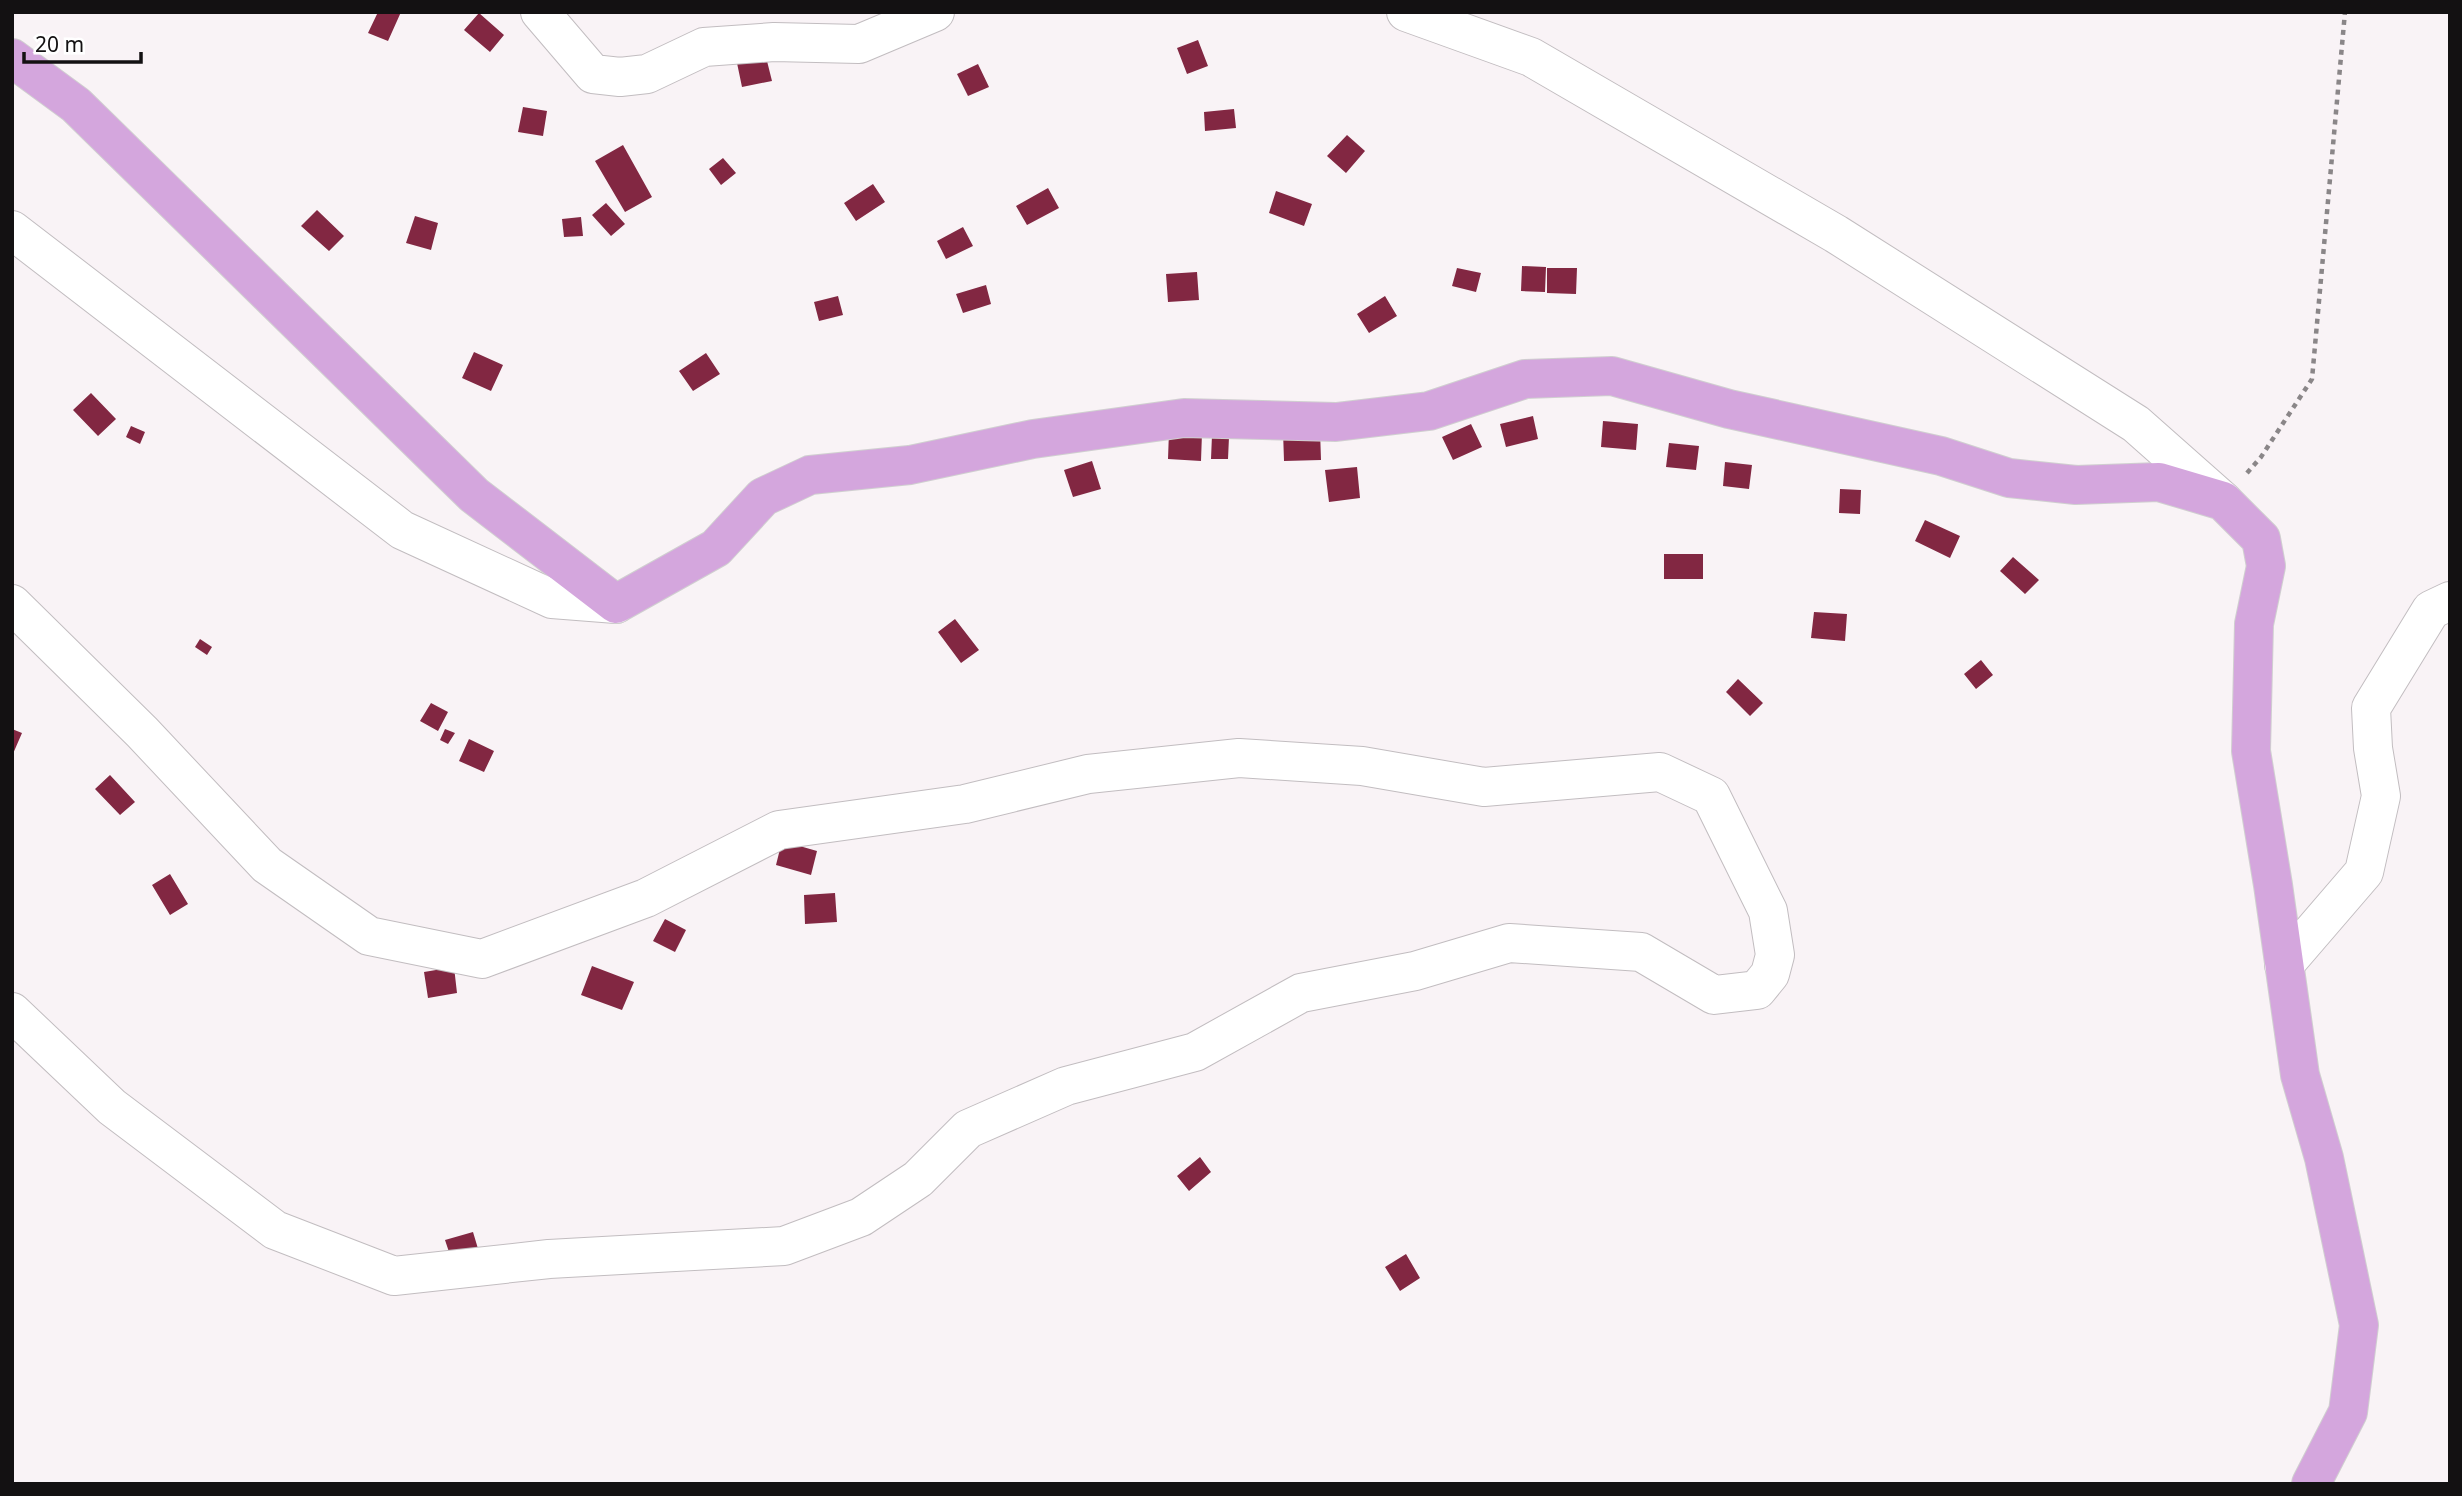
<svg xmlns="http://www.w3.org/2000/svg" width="2462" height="1496" viewBox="0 0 2462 1496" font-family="'Noto Sans',sans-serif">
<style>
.building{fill:#822742}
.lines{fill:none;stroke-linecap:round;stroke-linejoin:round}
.minor-casing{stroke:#c2bdc0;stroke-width:40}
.major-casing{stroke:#d0cfd0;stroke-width:40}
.path{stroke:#8a8688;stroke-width:4.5;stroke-dasharray:5 5;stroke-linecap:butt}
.minor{stroke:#fff;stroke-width:38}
.major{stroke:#d4a6dd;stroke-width:38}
</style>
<rect width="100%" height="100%" fill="#f9f3f6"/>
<path class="building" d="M378,12H401L388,41L368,33Z
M479,13L504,35L490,52L464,30Z
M1198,40L1208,66L1187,74L1177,48Z
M766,57L772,81L742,87L737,63Z
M978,64L989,87L968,96L957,74Z
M523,107L547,111L543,136L518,132Z
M1234,109L1236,128L1205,131L1204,112Z
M1347,135L1365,151L1346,173L1327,156Z
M623,145L652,197L625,212L595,161Z
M723,158L736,173L721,185L709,169Z
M873,184L885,202L856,221L844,203Z
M1048,188L1059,208L1027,225L1016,206Z
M1276,191L1312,204L1304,226L1269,213Z
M606,203L625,224L611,236L592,215Z
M317,210L344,236L329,251L301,226Z
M415,216L438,223L431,250L406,243Z
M581,217L583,236L564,237L562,219Z
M963,227L973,246L946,259L937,241Z
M1522,266L1546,267L1545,292L1521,291Z
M1457,268L1481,273L1476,292L1452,286Z
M1547,268H1577L1576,294L1547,293Z
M1197,272L1199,300L1168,302L1166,274Z
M986,285L991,304L963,313L956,294Z
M838,296L843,315L819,321L814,302Z
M1385,296L1397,316L1369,333L1357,314Z
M474,352L503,365L491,391L462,378Z
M706,353L720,374L693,391L679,371Z
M91,393L116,419L98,436L73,410Z
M1533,416L1538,439L1506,447L1500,424Z
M1603,421L1638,424L1636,450L1601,447Z
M1471,424L1482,447L1453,460L1442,437Z
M131,426L145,432L140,444L126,437Z
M1320,430L1321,460L1284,461L1283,431Z
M1169,431L1202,433L1201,461L1168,459Z
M1212,435L1229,437L1228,459H1211Z
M1669,443L1699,446L1696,470L1666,467Z
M1092,461L1101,489L1073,497L1064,470Z
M1725,462L1752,465L1749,489L1723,486Z
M1357,467L1360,498L1329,502L1325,470Z
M1840,489L1861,490L1860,514L1839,513Z
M1925,520L1960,536L1950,558L1915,541Z
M1664,554H1703V579H1664Z
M2013,557L2039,580L2025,594L2000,571Z
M1814,612L1847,614L1845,641L1811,638Z
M955,619L979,650L961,663L938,632Z
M200,639L212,647L207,655L195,647Z
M1981,660L1993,675L1976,689L1964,674Z
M1738,679L1763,703L1750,716L1726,692Z
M431,703L448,712L438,731L420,721Z
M12,729L22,733L12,756Z
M445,729L455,733L448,744L440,740Z
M469,739L494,751L484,772L459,761Z
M110,775L135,802L120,815L95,789Z
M782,841L817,851L811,875L776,865Z
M170,874L188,904L170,915L152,885Z
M835,893L837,922L805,924L804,895Z
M665,919L686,930L675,952L653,941Z
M592,966L634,982L622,1010L581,995Z
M454,967L457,993L428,998L424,972Z
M1200,1157L1211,1172L1189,1191L1177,1176Z
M473,1232L479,1252L452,1261L445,1240Z
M1406,1254L1420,1278L1400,1291L1385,1267Z"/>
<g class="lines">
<g class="minor-casing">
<path id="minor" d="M540,12L593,74L620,77L647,74L704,47L774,42L859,44L935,12
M1406,12L1531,57L1836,234L2136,424L2223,501
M12,230L402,530L552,599L616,604
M12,604L142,732L267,865L369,936L482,959L646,898L779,830L965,804L1088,774L1239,758L1362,766L1484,787L1660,772L1711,796L1768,911L1775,955L1770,974L1757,990L1714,995L1641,952L1509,943L1415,971L1301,993L1195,1052L1066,1086L968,1129L918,1179L861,1217L784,1246L549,1259L394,1276L275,1230L112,1107L12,1012
M2284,965L2364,872L2381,796L2373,748L2371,708L2431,610L2450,601"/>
</g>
<g class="major-casing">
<path id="major" d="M12,58L76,105L474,495L616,604L716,548L763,497L810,475L910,465L1033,439L1184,418L1336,422L1429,411L1525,379L1612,376L1729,409L1941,456L2009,478L2076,485L2159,482L2223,501L2261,539L2266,566L2254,624L2251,751L2273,885L2300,1075L2324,1158L2359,1325L2348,1412L2311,1484"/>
</g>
<path class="path" d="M2247,473L2261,457L2312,379L2345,12"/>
<use href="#minor" class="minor"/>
<use href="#major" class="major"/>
</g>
<rect width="2462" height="1496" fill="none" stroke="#131112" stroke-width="28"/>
<path d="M24 52v10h117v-10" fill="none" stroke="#131112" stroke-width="3.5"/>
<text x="35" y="52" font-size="21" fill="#131112" stroke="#ffffff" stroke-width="5" paint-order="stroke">20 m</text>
</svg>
